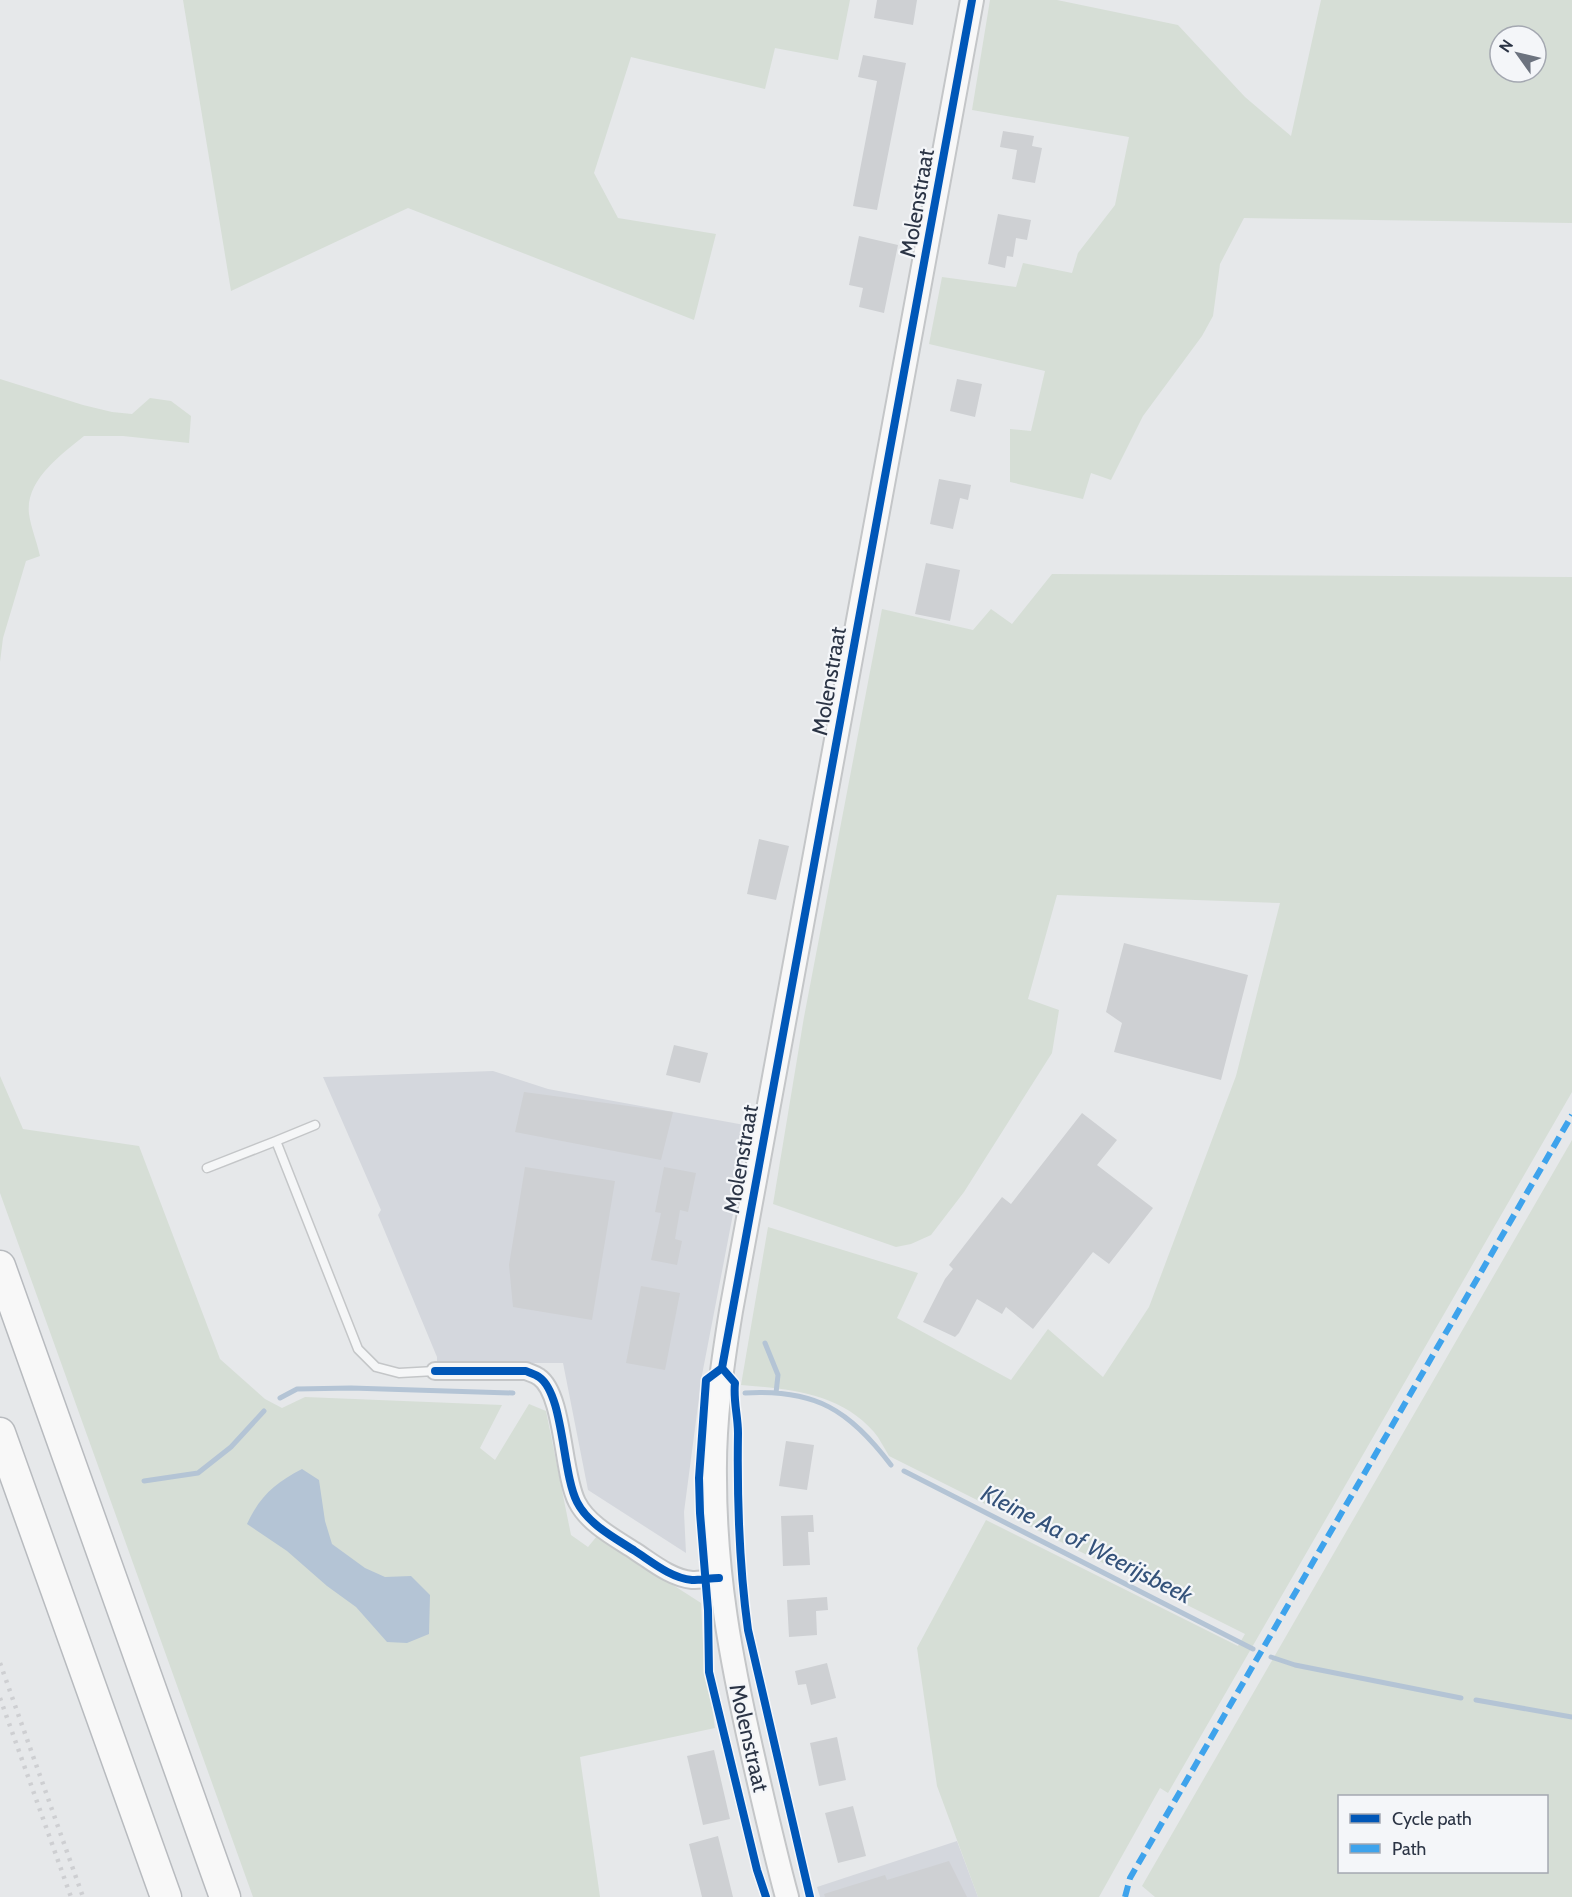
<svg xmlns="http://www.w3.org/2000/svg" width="1572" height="1897" viewBox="0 0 1572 1897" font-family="Cabin,sans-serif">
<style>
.built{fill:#d4d7dd}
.green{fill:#d6ded6;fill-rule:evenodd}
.water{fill:#b4c4d5}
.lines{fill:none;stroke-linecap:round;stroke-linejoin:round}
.stream{stroke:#b4c4d5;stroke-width:5}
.building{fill:#ced0d3}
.service-casing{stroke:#c4c6c8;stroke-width:11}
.minor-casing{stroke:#c4c6c8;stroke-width:20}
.secondary-casing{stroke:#c4c6c8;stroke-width:26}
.motorway-casing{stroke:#b8bbbf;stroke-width:33}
.service{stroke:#f5f6f7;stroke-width:8}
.minor{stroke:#f5f6f7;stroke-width:16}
.secondary{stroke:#f8f8f8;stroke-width:22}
.motorway{stroke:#f8f8f8;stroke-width:30}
.rail{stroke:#cecfd2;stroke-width:4.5;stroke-dasharray:3 6;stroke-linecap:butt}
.quiet{stroke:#3ea3ec;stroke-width:6;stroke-dasharray:12 6;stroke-linecap:butt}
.cycleway-casing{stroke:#f4f6f9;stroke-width:11}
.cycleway{stroke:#0057b8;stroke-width:8}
.labels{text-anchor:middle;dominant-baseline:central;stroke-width:4.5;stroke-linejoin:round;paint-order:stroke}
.street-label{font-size:22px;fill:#2b3445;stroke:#f4f6f9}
.water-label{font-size:24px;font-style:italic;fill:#34527a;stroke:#f4f6f9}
</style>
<rect width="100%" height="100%" fill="#e6e8ea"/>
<path class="built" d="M493,1071L548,1089L750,1126L702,1375L684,1512L686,1553L588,1490L563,1363H437V1357L378,1215L381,1210L323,1077Z
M957,1841L978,1897H820L817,1887Z"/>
<path class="green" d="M183,0H850L838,60L775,48L765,89L631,57L594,173L618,218L716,234L694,320L408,208L231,291Z
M990,0H1057L1178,25L1245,97L1291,136L1321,0H1572V223L1244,218L1220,264L1213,316L1202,336L1143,416L1111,480L1091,473L1083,499L1010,482V429L1031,431L1045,371L929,344L942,277L1016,287L1023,263L1072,273L1078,253L1115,205L1129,137L972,110ZM1500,36H1536V72H1500Z
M0,379L83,405L112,412L132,414L150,398L171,401L191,416L189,443L123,436H84C61,455 25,480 29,514C31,528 37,542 40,556L26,561L3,638L0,662Z
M1052,574L1572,577V1092L1168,1793L1160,1788L1099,1897H978L937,1786L917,1648L986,1520L1238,1646L1245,1634L889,1456C884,1448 880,1439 874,1432C840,1393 789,1389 741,1385L768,1227L918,1273L897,1318L1011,1380L1048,1329L1103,1377L1149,1307L1236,1076L1280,903L1057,895L1028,999L1059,1010L1052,1053L964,1192L931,1235L911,1244L896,1247L773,1204L804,1017L882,609L973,630L991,609L1012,624Z
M0,1076L23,1129L139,1146L220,1359L265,1399L282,1408L305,1397L502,1405L480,1448L495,1460L529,1404L546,1411L571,1535L588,1547L597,1536L701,1603L703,1646L715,1728L580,1757L600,1897H253L0,1193Z
M1572,1140V1897H1155L1142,1886ZM1340,1796H1546V1872H1340Z"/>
<path class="water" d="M302,1469L319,1480L325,1521L332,1544L365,1568L385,1577L411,1576L430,1595L429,1634L407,1643L387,1642L356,1607L327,1586L287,1551L247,1524C260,1496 275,1483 302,1469Z"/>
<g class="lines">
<path class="stream" d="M765,1343L778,1375L776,1393
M745,1393C816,1389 849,1410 891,1465
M280,1398L297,1389L351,1388L513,1393
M904,1471L1253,1649
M144,1481L198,1473L231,1447L264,1411
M1271,1657L1295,1665L1461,1698
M1476,1700L1572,1717"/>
</g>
<path class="building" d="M877,0H917L913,25L874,18Z
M863,55L906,63L877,210L853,206L877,81L858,77Z
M1003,131L1034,136L1032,146L1042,148L1035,183L1012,179L1017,150L1000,147Z
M998,214L1031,220L1027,240L1016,238L1013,257L1007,256L1005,268L988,264Z
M859,236L898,245L884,313L859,307L863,288L849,285Z
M957,379L982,384L975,417L950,411Z
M939,479L971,485L968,500L960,498L953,529L930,524Z
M926,563L960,570L950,621L915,614Z
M759,839L789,846L776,900L747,894Z
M1124,943L1248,975L1221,1080L1114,1052L1122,1023L1106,1012Z
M674,1045L708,1053L700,1083L666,1075Z
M524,1092L673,1112L661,1160L515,1132Z
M1082,1113L1117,1140L1097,1165L1153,1208L1109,1264L1093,1252L1033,1329L1006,1307L1002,1314L977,1299L959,1333L955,1337L923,1322L945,1279L953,1269L949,1265L1002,1197L1011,1204Z
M525,1167L615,1181L592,1320L513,1307L509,1265Z
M664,1167L696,1173L688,1212L680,1210L675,1239L682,1241L677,1265L651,1260L661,1213L655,1212Z
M641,1286L680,1293L665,1370L626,1363Z
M786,1441L814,1445L807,1490L779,1486Z
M813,1515L814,1532H808L810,1565L783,1566L781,1516Z
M827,1597L828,1610L816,1611L817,1635L789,1637L787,1600Z
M827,1663L836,1698L811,1705L806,1684L798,1685L795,1671Z
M837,1737L846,1780L819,1786L810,1743Z
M714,1750L730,1819L703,1825L687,1756Z
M853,1806L866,1856L838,1863L825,1813Z
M718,1836L733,1897H702L689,1844Z
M949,1861L967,1897H825L824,1894L885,1875L887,1880Z"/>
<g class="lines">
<g class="service-casing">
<path id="service" d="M276,1141L315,1125
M207,1168L276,1141L358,1349L376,1367L399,1373L435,1371"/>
</g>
<g class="minor-casing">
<path id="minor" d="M435,1371H526C530,1373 535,1374 539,1377C564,1394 562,1473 577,1502C588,1524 615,1538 635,1551C652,1562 671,1578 692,1580C701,1580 711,1578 719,1578"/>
</g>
<g class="secondary-casing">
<path id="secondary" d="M787,1897C774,1849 763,1800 752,1752C731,1659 715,1574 715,1478C714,1422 722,1366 731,1311L972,0"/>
</g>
<g class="motorway-casing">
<path id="motorway" d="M0,1266L225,1897
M0,1433L166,1897"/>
</g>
<use href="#service" class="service"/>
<use href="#minor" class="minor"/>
<use href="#secondary" class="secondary"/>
<use href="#motorway" class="motorway"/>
<path class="rail" d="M0,1663L83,1897
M0,1698L71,1897"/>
<path class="quiet" d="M1125,1897L1130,1878L1572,1115"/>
<g class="cycleway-casing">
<path id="cycleway" d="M722,1368L972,0
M722,1368L706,1380L699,1478L700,1513L708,1610L709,1672L757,1870L766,1897
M722,1368L735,1383C733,1400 738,1416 738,1433C737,1499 739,1565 748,1630L810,1897
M435,1371H526C530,1373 535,1374 539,1377C564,1394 562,1473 577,1502C588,1524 615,1538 635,1551C652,1562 671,1578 692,1580C701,1580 711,1578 719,1578"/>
</g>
<use href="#cycleway" class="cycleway"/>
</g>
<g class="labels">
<g class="street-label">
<text transform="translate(917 203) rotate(-80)">Molenstraat</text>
<text transform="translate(829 681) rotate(-80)">Molenstraat</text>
<text transform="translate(741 1159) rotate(-80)">Molenstraat</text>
<text transform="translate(749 1738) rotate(77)">Molenstraat</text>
</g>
<g class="water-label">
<text transform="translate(1087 1544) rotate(27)">Kleine Aa of Weerijsbeek</text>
</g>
</g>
<rect x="1338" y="1795" width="210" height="78" fill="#f4f6f9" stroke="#a4a8b1" stroke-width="1.5"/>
<rect x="1350" y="1814" width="30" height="9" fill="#0057b8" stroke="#a4a8b1" stroke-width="1.5"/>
<text x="1392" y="1825" font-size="18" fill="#2b3445">Cycle path</text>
<rect x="1350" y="1844" width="30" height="9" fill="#3ea3ec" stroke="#a4a8b1" stroke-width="1.5"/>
<text x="1392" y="1855" font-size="18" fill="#2b3445">Path</text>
<g transform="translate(1518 54) rotate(304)"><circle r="28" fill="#f4f6f9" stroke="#a4a8b1" stroke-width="1.5"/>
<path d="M0-4.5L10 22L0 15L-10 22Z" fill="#6c737f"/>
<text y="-9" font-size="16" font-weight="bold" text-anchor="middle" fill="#2b3445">N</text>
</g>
</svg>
